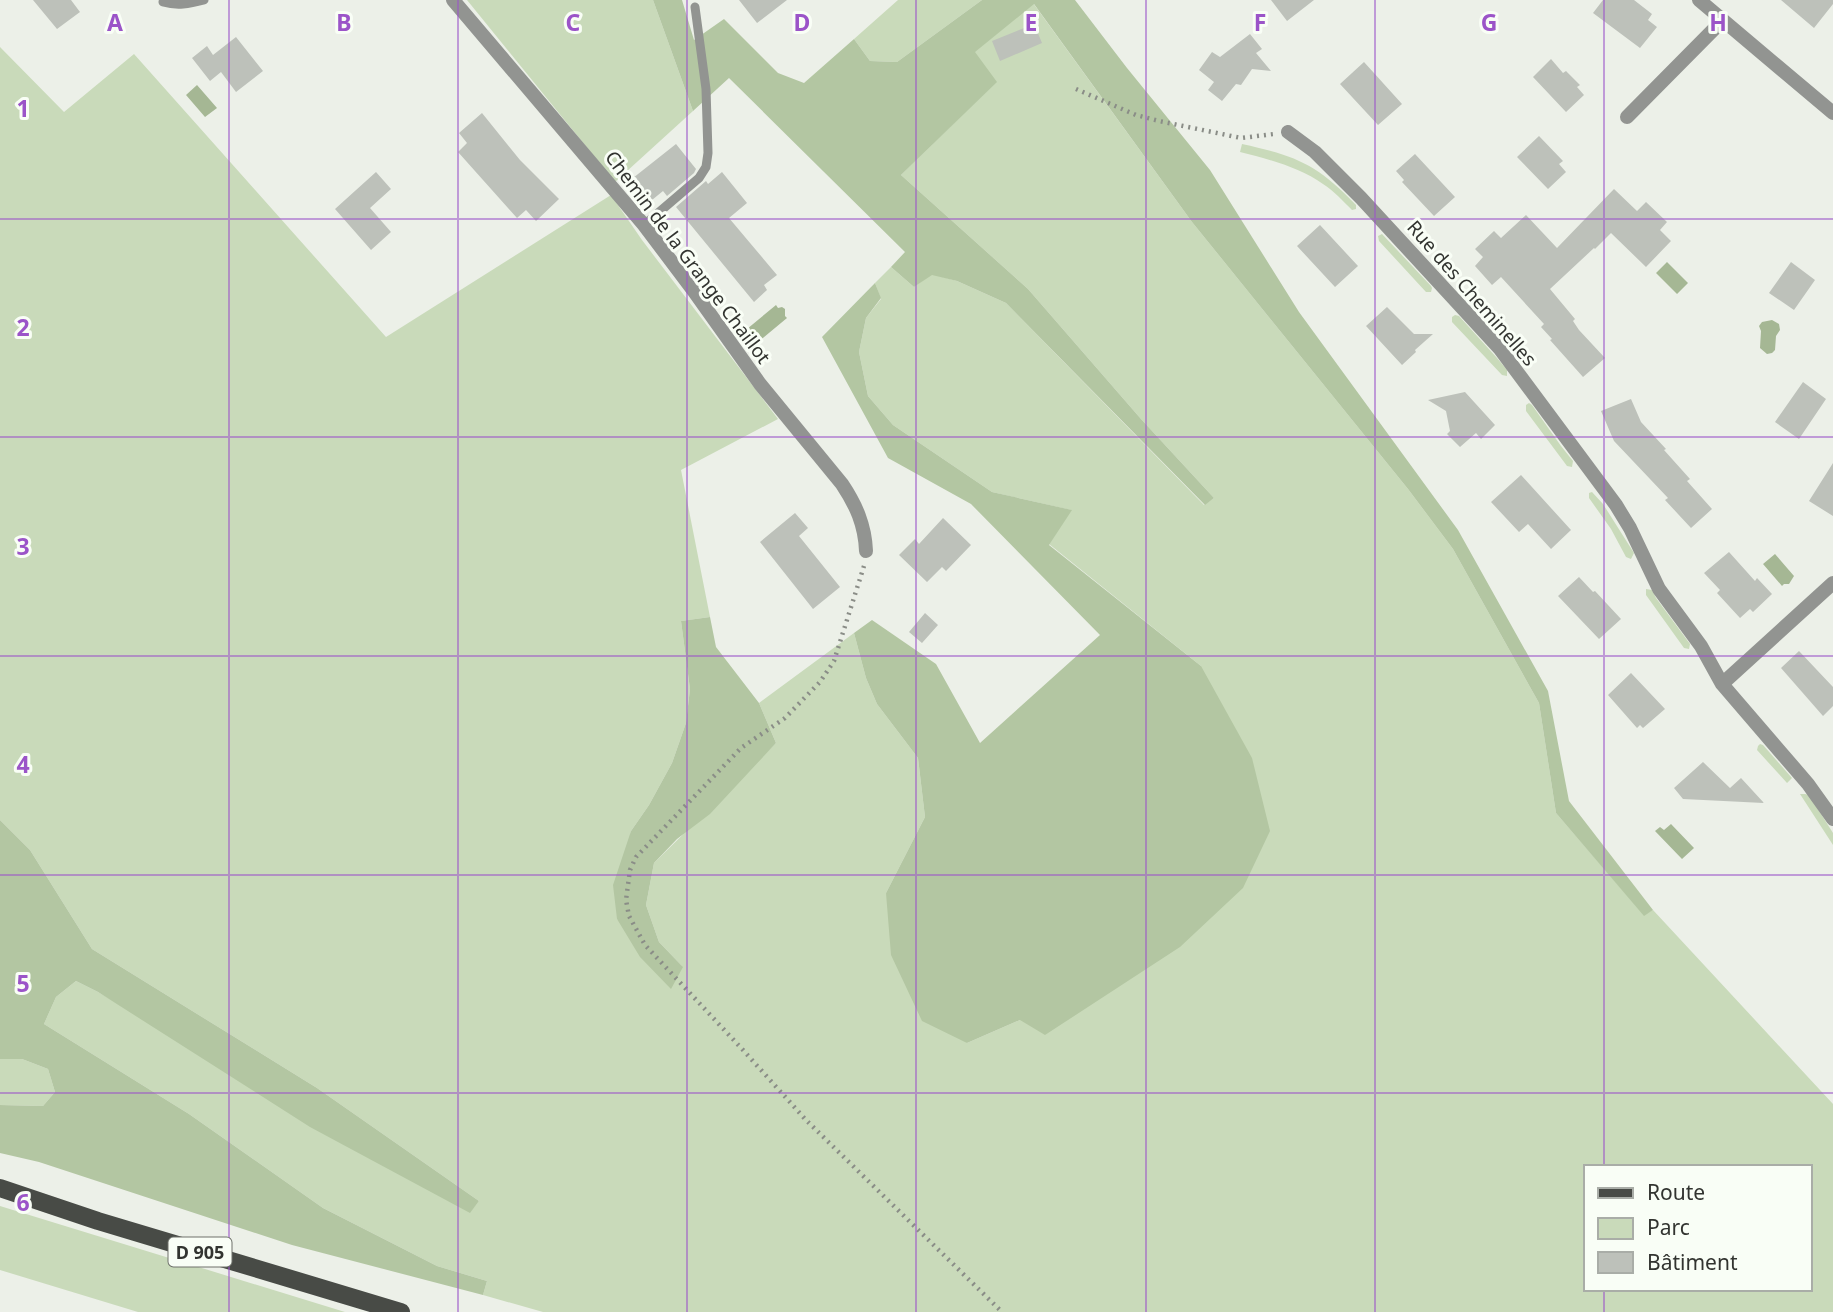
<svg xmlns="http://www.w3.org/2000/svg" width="1833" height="1312" viewBox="0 0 1833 1312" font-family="'Noto Sans',sans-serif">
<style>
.green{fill:#c9daba;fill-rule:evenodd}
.forest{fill:#b3c6a2}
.water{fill:#a5b794}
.building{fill:#bdc1ba}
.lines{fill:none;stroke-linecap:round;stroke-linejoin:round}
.path{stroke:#8a8d87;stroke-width:4.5;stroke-dasharray:2 5;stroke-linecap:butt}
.service{stroke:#929491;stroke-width:9}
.minor{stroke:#929491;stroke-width:14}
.primary{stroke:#484b46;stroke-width:18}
.grid{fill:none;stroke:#9b54c8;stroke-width:2;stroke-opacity:0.55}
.labels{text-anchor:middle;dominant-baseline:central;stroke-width:6;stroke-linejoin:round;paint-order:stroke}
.shield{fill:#f9fef6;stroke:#6e716b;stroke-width:2}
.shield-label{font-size:18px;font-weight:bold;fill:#323430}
.street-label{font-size:19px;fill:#323430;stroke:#f9fef6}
.grid-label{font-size:23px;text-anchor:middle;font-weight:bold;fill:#9b54c8;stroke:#f9fef6;stroke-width:6;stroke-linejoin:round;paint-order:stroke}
</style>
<rect width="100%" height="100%" fill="#ecf0e8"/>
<path class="green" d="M467,0H653L693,111L615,182Z
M898,0H982L897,62L870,61L854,39Z
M1033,3L1192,222L1408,489L1453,549L1539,703L1556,813L1644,915L1653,910L1833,1104V1312H543L483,1295L487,1281L437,1266L323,1208L189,1114L44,1024L56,997L76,981L98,992L470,1212L479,1201L317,1088L92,949L30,850L0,820V47L64,112L134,54L386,337L611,195L642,240L778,419L681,470L710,617L681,621L690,689L686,723L672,763L649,805L631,831L617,919L683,967L659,942L646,905L654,863L776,743L759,703L854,633L866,678L877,704L918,758L925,817L886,893L967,1043L1020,1020L1201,666L1049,544L1071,510L992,492L893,425L868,396L859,352L866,318L881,299L875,283L891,267L914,287L932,274L957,281L1006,303L1204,505L1214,498L1141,419L1028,289L901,175L996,82L974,52ZM1586,1167H1810V1289H1586Z
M1242,144C1296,156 1317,164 1356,205V209L1352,210C1343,201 1334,191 1323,184C1299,167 1268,159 1240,152Z
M1382,234L1431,286L1432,288L1431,292H1426L1379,241L1378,236Z
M1455,315L1459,316L1497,358L1507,370V376L1502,375L1452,322V317Z
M1529,403L1532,405L1561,446L1573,461L1572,467L1567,466L1526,411V405Z
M1592,492L1603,504L1634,553L1631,559L1626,557L1611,529L1589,498V493Z
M1646,589L1652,590L1656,598L1690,644L1689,649L1684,648L1646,595Z
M1760,744L1763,745L1792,778L1787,783L1757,750L1758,746Z
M1800,794H1805L1809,795L1833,833V845Z
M0,1059H22L48,1069L55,1092L43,1106L0,1105Z
M0,1206L345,1312H138L0,1270Z"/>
<path class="forest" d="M653,0H682L694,40L724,19L778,73L804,83L854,39L870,61L897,62L982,0H1075L1127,68L1210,170L1299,312L1458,530L1548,691L1569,801L1653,910L1644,916L1556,813L1539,703L1453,549L1408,489L1192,222L1034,4L975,52L997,82L901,175L1028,289L1141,419L1214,498L1205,505L1006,303L957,281L932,275L914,287L891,267L905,252L729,78L693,111Z
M875,283L881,298L866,318L859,352L868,396L893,425L992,492L1072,510L1049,545L1201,666L1252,758L1270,831L1243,888L1180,947L1045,1035L1020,1020L967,1043L922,1021L891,955L886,893L925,817L918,758L877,704L866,678L854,633L872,620L936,664L980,743L1100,635L971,504L888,458L822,337Z
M710,617L716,647L759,703L776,743L710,814L677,839L654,863L646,905L659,942L683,967L671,989L640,957L617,919L613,885L631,831L649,805L672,763L686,723L690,689L681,621Z
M0,820L30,850L92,949L317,1088L479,1201L470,1213L310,1127L98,992L76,981L56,997L44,1024L189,1114L323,1208L437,1266L487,1281L483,1295L292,1245L39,1162L0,1153V1105L43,1106L55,1092L48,1069L22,1059H0Z"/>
<path class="water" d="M197,85L217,108L205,117L186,95Z
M1667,262L1688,283L1677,294L1656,273Z
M776,305L778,308L782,307L785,309V316L787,318L758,342L747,329Z
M1772,320L1779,324L1780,330L1776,336L1775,350L1772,353L1767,354L1760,348L1761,331L1759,326L1762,322Z
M1775,554L1794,576L1789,584H1784L1782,586L1763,564Z
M1671,824L1694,848L1682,859L1655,831L1660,827L1664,830Z"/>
<path class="building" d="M33,0H71L80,12L57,29Z
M739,0H787L757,23Z
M1271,0H1314L1287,21Z
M1603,0H1634L1652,14L1648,20L1657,27L1640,48L1593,13Z
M1781,0H1833V4L1814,28Z
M1034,24L1042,43L1000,61L992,41Z
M1250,34L1262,49L1256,53L1271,71L1252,69L1241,85L1236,84L1222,101L1208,90L1214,82L1199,70L1212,52L1220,57Z
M236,37L263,71L236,92L221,72L210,81L192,58L207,46L213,55Z
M1551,59L1563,73L1566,71L1580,85L1577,87L1584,95L1566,112L1533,77Z
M1364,62L1402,104L1378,125L1340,84Z
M482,113L520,160L559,199L536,221L526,210L517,218L458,152L467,143L459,133Z
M1539,136L1563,161L1559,164L1566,172L1548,189L1517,157Z
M676,144L696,169L694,173L667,196L663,191L652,200L633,178Z
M1415,154L1455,197L1434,216L1402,182L1404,180L1396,171Z
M376,172L391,189L370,208L391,232L371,250L335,209Z
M722,172L747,203L729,218L777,275L764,285L767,290L754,302L676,207L706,181L708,184Z
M1614,189L1637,211L1646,202L1667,222L1660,230L1671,241L1646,267L1611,233L1595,249L1594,248L1550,289L1575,319L1573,321L1579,330L1605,358L1583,377L1550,340L1552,339L1541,327L1544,324L1501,277L1492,285L1475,266L1483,257L1475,249L1494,231L1501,238L1526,215L1557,248Z
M1320,225L1358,266L1335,287L1297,246Z
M1791,262L1815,280L1794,310L1769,293Z
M1387,307L1414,334H1433L1415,350L1416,352L1402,365L1366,326Z
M1803,382L1826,399L1799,439L1775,422Z
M1465,392L1495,425L1481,439L1476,433L1460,447L1447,434L1450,431L1446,411L1428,400Z
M1631,399L1641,422L1666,449L1664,450L1690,479L1687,481L1712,509L1691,528L1665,500L1668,498L1614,441L1601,411Z
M1833,463V516L1809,501Z
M1521,475L1571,530L1551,549L1528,524L1519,532L1491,502Z
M795,513L808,528L799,536L840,587L813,609L760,542Z
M943,518L971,545L946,571L942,567L927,582L899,555L915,539L919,544Z
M1729,552L1755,581L1757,578L1772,594L1753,612L1750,609L1740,618L1717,593L1720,590L1704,573Z
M1579,577L1593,592L1595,591L1621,619L1599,639L1558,596Z
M925,613L938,625L922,643L909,632Z
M1799,651L1833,687V706L1823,716L1781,668Z
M1631,673L1665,709L1643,728L1640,725L1637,728L1608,695Z
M1703,762L1730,788L1741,778L1764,803L1683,799L1674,788Z"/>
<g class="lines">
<path class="path" d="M1076,89L1136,115L1159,121L1241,138L1274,134
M864,566L834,661L820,682L785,718L741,748L636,857L630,870L626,900L629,916L645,945L743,1050L806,1120L1002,1312"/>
<path class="service" d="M163,2C177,6 189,4 204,0
M644,225L699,178L706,167L708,153L706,89L695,7"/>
<path class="minor" d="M453,0L644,225L693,290L760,384L842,484C856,505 865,525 866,551
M1699,0L1833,113
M1627,117L1723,20
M1288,132L1315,152L1361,198L1500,349L1616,505L1630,528L1659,589L1701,646L1722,684L1808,784L1833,819
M1722,684L1833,583"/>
<path class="primary" d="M0,1188L98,1221L401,1312"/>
</g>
<path class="grid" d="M229,0V1312M458,0V1312M687,0V1312M916,0V1312M1146,0V1312M1375,0V1312M1604,0V1167M0,219H1833M0,437H1833M0,656H1833M0,875H1833M0,1093H1833M1604,1289V1312"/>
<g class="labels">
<rect class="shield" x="168.5" y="1237.5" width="63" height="29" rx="5"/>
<g class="shield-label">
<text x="200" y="1252">D 905</text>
</g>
<g class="street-label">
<text transform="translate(688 257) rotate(53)">Chemin de la Grange Chaillot</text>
<text transform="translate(1472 293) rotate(49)">Rue des Cheminelles</text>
</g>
</g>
<g class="grid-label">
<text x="115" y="31">A</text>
<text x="344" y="31">B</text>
<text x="573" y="31">C</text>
<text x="802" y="31">D</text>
<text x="1031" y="31">E</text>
<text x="1260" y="31">F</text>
<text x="1489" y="31">G</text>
<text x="1718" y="31">H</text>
<text x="23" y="117">1</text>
<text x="23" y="336">2</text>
<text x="23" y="555">3</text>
<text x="23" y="773">4</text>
<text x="23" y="992">5</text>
<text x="23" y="1211">6</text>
</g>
<rect x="1584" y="1165" width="228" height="126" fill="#f9fef6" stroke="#a9ada7" stroke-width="2"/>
<rect x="1598" y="1188" width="35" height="10" fill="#484b46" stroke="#a9ada7" stroke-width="2"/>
<text x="1647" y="1200" font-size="21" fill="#323430">Route</text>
<rect x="1598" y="1218" width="35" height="21" fill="#c9daba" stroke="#a9ada7" stroke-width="2"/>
<text x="1647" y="1235" font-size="21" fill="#323430">Parc</text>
<rect x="1598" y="1252" width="35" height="21" fill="#bdc1ba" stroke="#a9ada7" stroke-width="2"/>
<text x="1647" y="1270" font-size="21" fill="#323430">Bâtiment</text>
</svg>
